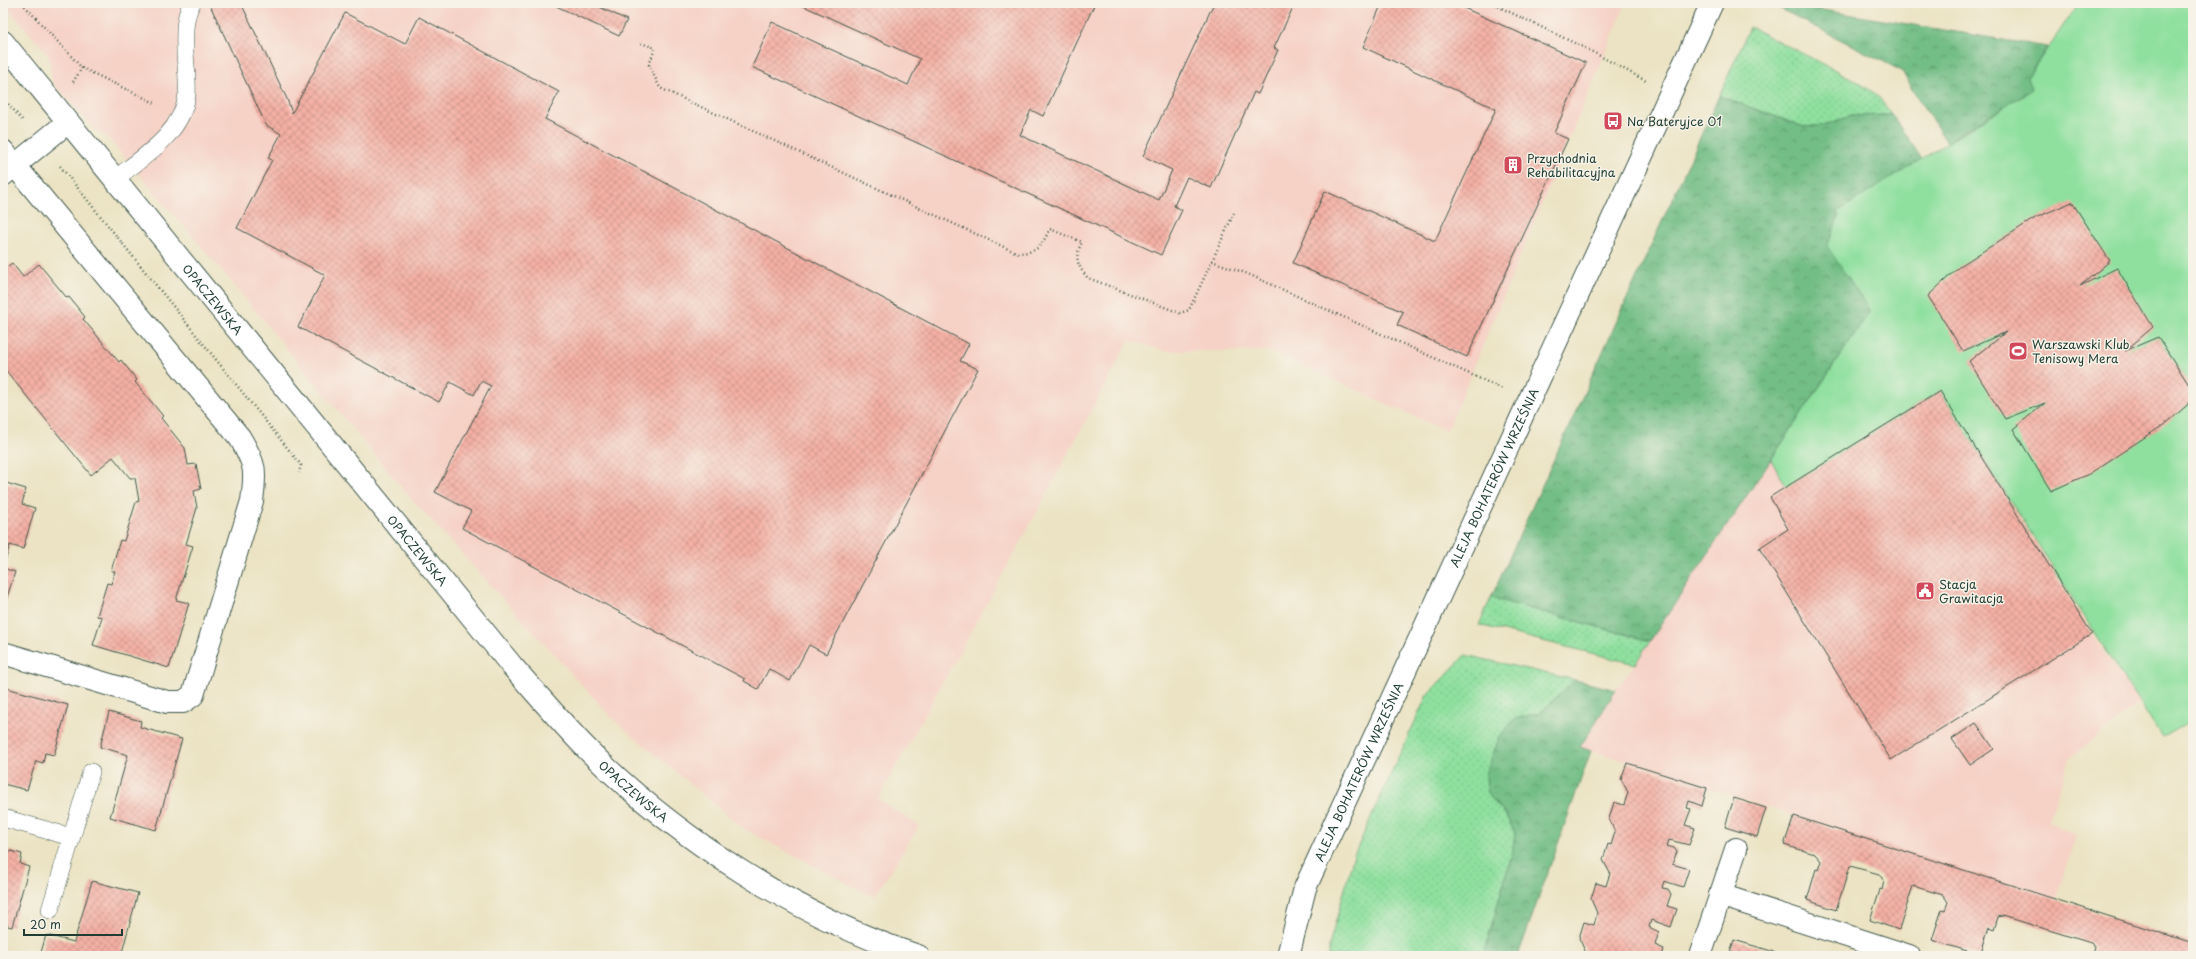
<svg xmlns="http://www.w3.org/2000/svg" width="2196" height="959" viewBox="0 0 2196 959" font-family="'Playpen Sans',sans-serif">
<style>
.built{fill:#f6d1c6}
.grass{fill:url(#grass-dots);stroke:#578e6a}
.forest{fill:url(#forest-crowns);stroke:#497e5d}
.pitch{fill:#8fe09f;stroke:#578e6a}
.building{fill:url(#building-cross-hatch)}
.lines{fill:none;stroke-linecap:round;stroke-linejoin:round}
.lane-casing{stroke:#3e5649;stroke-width:18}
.street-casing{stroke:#3e5649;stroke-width:24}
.path{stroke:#3e5649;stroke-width:2.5;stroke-dasharray:1 3;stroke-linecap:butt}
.lane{stroke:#fff;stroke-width:17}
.street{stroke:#fff;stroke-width:22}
.labels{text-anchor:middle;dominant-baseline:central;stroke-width:3;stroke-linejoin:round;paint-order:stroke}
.poi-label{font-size:12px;fill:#1f3d34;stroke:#f7f3e8;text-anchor:start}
.street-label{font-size:12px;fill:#1f3d34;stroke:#f7f3e8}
</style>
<defs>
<pattern id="grass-dots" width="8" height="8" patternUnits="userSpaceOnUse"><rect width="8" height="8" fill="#8fe09f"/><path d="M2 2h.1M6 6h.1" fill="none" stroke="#7bc18a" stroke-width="1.8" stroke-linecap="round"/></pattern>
<pattern id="forest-crowns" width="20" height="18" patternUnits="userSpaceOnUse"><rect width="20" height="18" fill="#73be86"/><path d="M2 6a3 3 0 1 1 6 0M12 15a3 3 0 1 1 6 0" fill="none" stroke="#5e9c6e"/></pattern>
<pattern id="building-cross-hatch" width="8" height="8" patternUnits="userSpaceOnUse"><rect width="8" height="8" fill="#f5b0a5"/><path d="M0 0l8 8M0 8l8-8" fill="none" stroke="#c69087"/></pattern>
</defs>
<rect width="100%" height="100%" fill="#f7f3e8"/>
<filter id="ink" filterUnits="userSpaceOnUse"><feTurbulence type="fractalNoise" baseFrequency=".025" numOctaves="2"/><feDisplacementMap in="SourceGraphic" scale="8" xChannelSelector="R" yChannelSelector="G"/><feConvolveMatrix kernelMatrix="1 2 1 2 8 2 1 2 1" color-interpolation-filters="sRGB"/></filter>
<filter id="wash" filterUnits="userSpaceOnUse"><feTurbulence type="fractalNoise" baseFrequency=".012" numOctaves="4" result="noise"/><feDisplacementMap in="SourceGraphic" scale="16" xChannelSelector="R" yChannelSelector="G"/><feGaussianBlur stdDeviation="0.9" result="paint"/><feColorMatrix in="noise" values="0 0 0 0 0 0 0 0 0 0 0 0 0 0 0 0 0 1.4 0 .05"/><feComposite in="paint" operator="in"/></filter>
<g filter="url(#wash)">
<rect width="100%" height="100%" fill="#ebe3c3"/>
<path class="built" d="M3,3H1626L1447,431L1270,351H1165L1129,340L1018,547L878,799L919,826L874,897L744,829L615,721L407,494L219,267L108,138L95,130L52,82L49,56Z
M1940,391L2092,634L2139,703L2070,758L2048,822L2076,835L2057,900L1580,747L1624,678L1635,664L1771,460L1787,487Z"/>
<path class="grass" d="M1750,27L1855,80L1877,95L1892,115L1851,116L1824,125L1804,127L1719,96Z
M1491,598L1650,641L1635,664L1479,625Z
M1465,655L1575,680L1540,713L1514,719L1487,793L1505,814L1515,833L1512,854L1483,956H1329V946L1354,855L1427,695Z"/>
<path class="forest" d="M1769,3H1780L2047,47L2027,78L2033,89L1956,136L1957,146L1948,144L1913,91L1902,71Z
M1719,96L1804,127L1824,125L1851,116L1892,115L1922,159L1837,212L1838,224L1827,245L1883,291L1650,641L1491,598Z
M1575,680L1616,690L1580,747L1591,751L1518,956H1483L1512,854L1515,833L1505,814L1487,793L1486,774L1499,738L1514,719L1540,713Z"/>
<path class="pitch" d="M2079,3H2193V720L2162,738L1940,391L1787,487L1771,460L1870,311L1827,246L1839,217L1837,212L2033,89L2027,78Z"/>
<g id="blocks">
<path class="building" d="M209,3H241L287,99L292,113L345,13L405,44L419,17L559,92L545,119L969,344L960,361L978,369L826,654L809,645L790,681L769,669L758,689L744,681L745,679L462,528L471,511L435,492L491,386L481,381L474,395L450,382L439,402L298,327L325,275L237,228L272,160L268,158L281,134L266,125Z
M550,3H591L627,20L619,36Z
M797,3H1095L1043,116L1031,110L1020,135L1159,200L1172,170L1143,156L1214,3H1295L1274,48L1278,50L1258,94L1254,92L1211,188L1187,177L1174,206L1182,210L1161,255L752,67L772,22L908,85L920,59Z
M1382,3H1453L1586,63L1554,133L1568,139L1467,357L1397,325L1403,312L1293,263L1325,191L1435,241L1496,109L1363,47Z
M2072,202L2110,261L2080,286L2117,268L2153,327L2125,351L2158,337L2193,391V400L2168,422L2089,474L2051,491L2013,429L2045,403L2005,419L1969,361L2006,332L1963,351L1928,296L1960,266L2035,218Z
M12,263L23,277L39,264L67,298L69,297L85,317L83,319L119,362L121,360L137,380L135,382L163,416L161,418L185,448L188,465L196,464L201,489L194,491L197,508L186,544L193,546L176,600L189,603L169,668L93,645L102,617L97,616L107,583L111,584L115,571H111L120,540L124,541L136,502L139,501L135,478H130L113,457L91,475L3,367V270Z
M1940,391L2092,634L1891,760L1759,548L1788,529L1770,497Z
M3,482L26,489L22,504L35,508L23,549L10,545L3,567Z
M3,568L15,572L3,610Z
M3,687L68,705L54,755L45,753L43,763L36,761L27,790L3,784Z
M109,712L141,721L140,727L182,739L156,830L110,817L128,755L100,747Z
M1976,723L1994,749L1970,765L1952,739Z
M1627,763L1707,788L1702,806L1689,801L1687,808L1691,809L1685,825L1695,828L1689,845L1669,840L1667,846L1674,848L1677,852L1672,864L1689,869L1683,887L1664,881L1662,888L1668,889L1671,894L1667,906L1677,909L1671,927L1651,920L1649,927L1659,932L1655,945L1664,949L1662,956H1584L1586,953L1579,938L1584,922L1594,925L1597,913L1591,899L1596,883L1606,886L1610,873L1603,860L1608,844L1611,845L1615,832L1609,819L1614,802L1624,805L1628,792L1621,779Z
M1734,798L1766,808L1757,837L1725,827Z
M1794,816L2193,943V956H2092L2095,948L2091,943L2003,916L1998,917L1994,930L1989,928L1980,955L1932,940L1942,909L1945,910L1948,902L1943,895L1913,886L1899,930L1870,920L1879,892L1880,889L1882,890L1884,881L1879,874L1850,866L1836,910L1807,900L1816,869L1818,870L1821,861L1815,854L1784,845Z
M3,849L22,854L20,864L29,867L12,927L3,925Z
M92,881L138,893L121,956H40L46,935L74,942Z
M1734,940L1768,950L1784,956H1729Z"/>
</g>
</g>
<g filter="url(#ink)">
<use href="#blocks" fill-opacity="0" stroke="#3e5649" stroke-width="1"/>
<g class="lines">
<g class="lane-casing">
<path id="lane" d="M115,179C143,157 183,133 187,94C188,81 186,67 185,54C185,36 183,19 192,3
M3,818L71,837
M50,910L91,772"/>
</g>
<g class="street-casing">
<g id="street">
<path id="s1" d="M3,42L512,666C538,695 564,726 591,753C679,840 801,918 918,956"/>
<path d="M3,151L240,438C256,465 256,470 252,501L193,695L183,702H167L3,653"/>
<path d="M3,175L68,122"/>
<path d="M1720,895L1909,956"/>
<path id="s2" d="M1288,956L1305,888L1712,3"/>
<path d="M1700,956L1736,849"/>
</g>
</g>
<path class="path" d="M22,3L82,68L157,104
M1491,3L1589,50L1646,81
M641,43L655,48L649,65L660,88L1017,253C1038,253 1041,246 1050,229L1082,242C1074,257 1077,266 1088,278L1180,313L1189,310L1212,261L1248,274L1503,389
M73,82L82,68
M3,98L24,122
M60,166L301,465L299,473
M1212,261L1234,213"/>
<use href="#lane" class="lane"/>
<use href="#street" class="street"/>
</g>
</g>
<defs>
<g id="bus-square" transform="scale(1)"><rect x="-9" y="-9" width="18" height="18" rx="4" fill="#d1495b" stroke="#f7f3e8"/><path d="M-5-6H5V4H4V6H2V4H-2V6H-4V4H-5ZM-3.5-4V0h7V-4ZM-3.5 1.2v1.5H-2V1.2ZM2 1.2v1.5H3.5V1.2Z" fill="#fff"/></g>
<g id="building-square" transform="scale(1)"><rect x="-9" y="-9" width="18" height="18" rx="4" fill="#d1495b" stroke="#f7f3e8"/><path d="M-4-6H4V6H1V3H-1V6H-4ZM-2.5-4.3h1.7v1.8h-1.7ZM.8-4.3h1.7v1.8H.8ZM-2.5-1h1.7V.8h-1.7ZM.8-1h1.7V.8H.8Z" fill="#fff"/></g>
<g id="stadium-square" transform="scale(1)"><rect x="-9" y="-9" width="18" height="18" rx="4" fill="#d1495b" stroke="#f7f3e8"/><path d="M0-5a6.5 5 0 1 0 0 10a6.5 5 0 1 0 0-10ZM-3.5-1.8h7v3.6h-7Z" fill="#fff"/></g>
<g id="civic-square" transform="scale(1)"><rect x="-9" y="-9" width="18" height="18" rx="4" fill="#d1495b" stroke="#f7f3e8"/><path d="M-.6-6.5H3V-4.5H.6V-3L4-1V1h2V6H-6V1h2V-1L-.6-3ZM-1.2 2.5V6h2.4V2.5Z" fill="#fff"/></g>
</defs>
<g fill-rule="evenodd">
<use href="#bus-square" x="1613" y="121"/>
<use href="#building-square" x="1513" y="165"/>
<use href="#stadium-square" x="2018" y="351"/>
<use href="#civic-square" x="1925" y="591"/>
</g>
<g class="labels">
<g class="poi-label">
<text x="1627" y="121">Na Bateryjce 01</text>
<text x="1527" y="158">Przychodnia<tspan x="1527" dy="14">Rehabilitacyjna</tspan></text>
<text x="2032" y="344">Warszawski Klub<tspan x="2032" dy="14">Tenisowy Mera</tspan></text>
<text x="1939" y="584">Stacja<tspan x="1939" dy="14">Grawitacja</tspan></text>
</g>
<g class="street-label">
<text stroke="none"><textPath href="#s1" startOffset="332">OPACZEWSKA</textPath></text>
<text stroke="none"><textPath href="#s2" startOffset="522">ALEJA BOHATERÓW WRZEŚNIA</textPath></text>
<text stroke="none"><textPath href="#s1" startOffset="656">OPACZEWSKA</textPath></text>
<text stroke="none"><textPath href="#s2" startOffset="198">ALEJA BOHATERÓW WRZEŚNIA</textPath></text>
<text stroke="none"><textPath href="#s1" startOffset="980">OPACZEWSKA</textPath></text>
</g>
</g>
<rect width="2196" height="959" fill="none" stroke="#f7f3e8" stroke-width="16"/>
<path d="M24 929v6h98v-6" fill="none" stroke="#1f3d34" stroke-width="2"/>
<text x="30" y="929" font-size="12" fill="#1f3d34" stroke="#f7f3e8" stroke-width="3" paint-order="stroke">20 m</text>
</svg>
